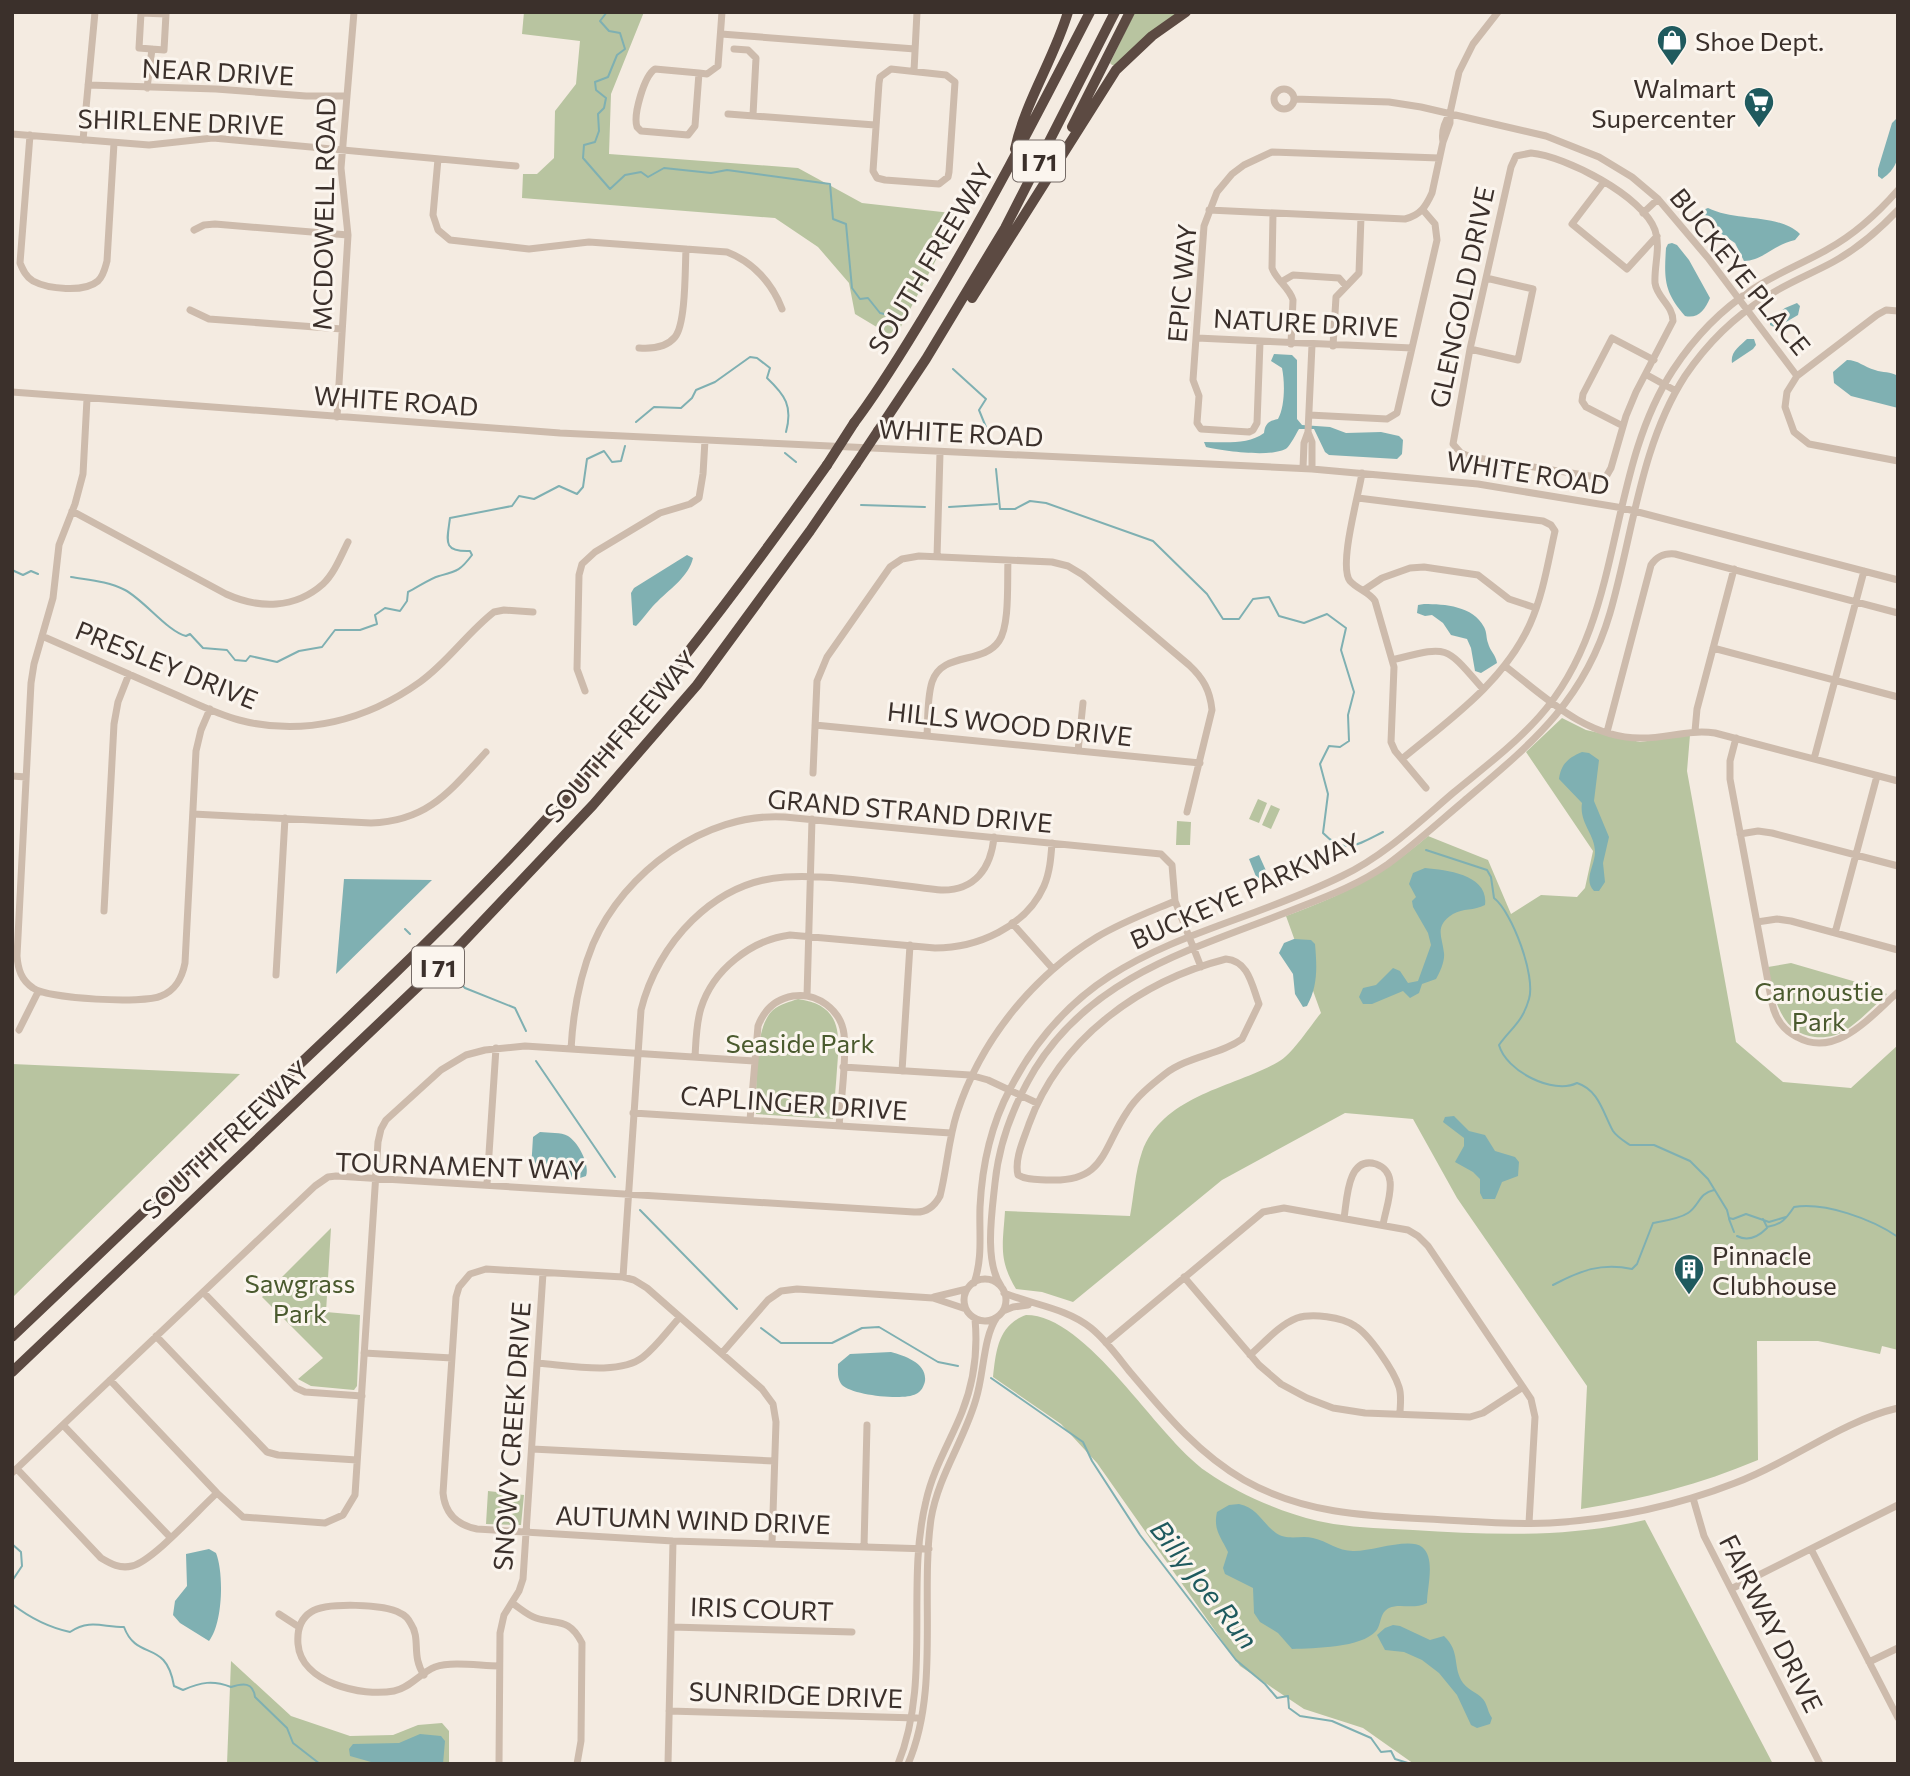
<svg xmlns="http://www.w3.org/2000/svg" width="1910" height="1776" viewBox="0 0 1910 1776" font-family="Commissioner,sans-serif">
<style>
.green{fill:#b8c4a0}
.water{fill:#7fb0b2}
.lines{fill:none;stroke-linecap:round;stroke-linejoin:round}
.stream{stroke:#7fb0b2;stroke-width:2}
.minor{stroke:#cdbbac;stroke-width:7}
.highway{stroke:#5c4a42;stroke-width:10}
.highway-bridge{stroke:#5c4a42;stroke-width:10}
.labels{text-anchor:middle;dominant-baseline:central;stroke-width:6;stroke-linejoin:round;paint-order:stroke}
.shield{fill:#fbf5ee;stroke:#756b66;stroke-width:2}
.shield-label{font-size:24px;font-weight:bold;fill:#3b302b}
.poi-label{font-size:26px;fill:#3b302b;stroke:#fbf5ee;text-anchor:start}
.street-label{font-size:26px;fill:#3b302b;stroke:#fbf5ee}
.park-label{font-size:26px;fill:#4a5a2e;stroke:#fbf5ee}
.water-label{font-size:28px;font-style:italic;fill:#1f5a5e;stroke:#fbf5ee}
</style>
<rect width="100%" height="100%" fill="#f4ebe1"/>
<path class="green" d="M524,12H644L611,94L609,154L798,168L862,203L960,214L895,338L855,314L849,283L818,247L775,218L522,198L523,174H537L554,158L555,111L576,84L580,41L522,34Z
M1135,12H1178L1117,65H1112L1110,63Z
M1562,718L1586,730L1640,742L1690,735L1687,771L1736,1042L1783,1082L1851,1088L1898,1045V1350L1882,1346L1880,1354L1818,1341H1757L1758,1460C1701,1484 1643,1499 1581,1509L1587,1386L1457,1198L1413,1119L1345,1113L1222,1180L1073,1302L1042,1292L1016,1289C998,1259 1003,1244 1005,1211L1130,1216C1134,1195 1135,1172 1142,1152C1163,1095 1232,1088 1278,1062C1292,1055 1310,1026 1321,1013L1286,916C1345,894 1380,877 1428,836L1488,860L1511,914L1541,895L1577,897L1585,888L1593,851L1526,752Z
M1258,799L1267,803L1259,823L1249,819Z
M1271,805L1280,809L1271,829L1262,825Z
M1177,821L1191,822L1190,845H1176Z
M1791,963L1870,986L1887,994C1874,1006 1861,1020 1846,1030C1837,1036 1826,1038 1815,1037C1779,1033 1774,996 1768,967Z
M798,999C842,1005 840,1034 837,1069C836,1086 834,1103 833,1119L756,1114C757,1087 753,1028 773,1010C780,1004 789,1002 798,999Z
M12,1064L240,1074L12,1298Z
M331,1228L326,1312L360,1315L357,1386L354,1390L311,1386L298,1379L323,1358L262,1297Z
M1026,1315C1088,1315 1155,1436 1207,1472C1239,1494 1280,1512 1318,1521C1349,1528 1381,1528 1413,1530C1492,1535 1568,1538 1645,1520L1773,1764H1414L1363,1728L1304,1709L1240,1666L1097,1463L1061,1424L993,1377C996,1351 998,1325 1026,1315Z
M488,1491L524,1495L521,1525L486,1524Z
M231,1661L291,1716L350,1736L393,1735L418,1725L442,1723L449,1731V1764H227Z"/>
<path class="water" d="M1898,117C1898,142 1905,164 1882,179L1878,176V169L1892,123Z
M1708,208C1736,222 1778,213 1800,234L1795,240C1775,244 1762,261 1744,261L1735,243L1710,226L1702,215L1703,210Z
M1672,243L1677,245L1689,260L1710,298C1705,310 1698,319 1685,316C1664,292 1664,279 1666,248L1668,244Z
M1797,303L1800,306L1798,315L1776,328L1770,325V320L1785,308Z
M1747,339H1754L1756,345L1753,349L1732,363C1730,352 1740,346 1747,339Z
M1274,354L1292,355L1297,360V419L1302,425L1330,427L1346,433L1381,432L1399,436L1403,440L1402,454L1397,459L1329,455L1325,452L1314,429H1299C1296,434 1291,444 1287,448C1273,458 1223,451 1206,447L1204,442C1224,442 1248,445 1264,433C1265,424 1268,421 1278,419C1285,407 1285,382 1282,368L1271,361Z
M1847,360C1858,360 1864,367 1875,370C1883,373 1890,371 1898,376V408L1851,396L1834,383L1833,372Z
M687,555L693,558C689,576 671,588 658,601C650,608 644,618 636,626L633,625L631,593L634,588Z
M1424,604C1445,604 1473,606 1484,627C1487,632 1486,638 1488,643C1490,651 1496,655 1497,663L1481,673L1475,671L1471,648L1467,639L1451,635L1443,623L1432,615L1425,616L1417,613L1418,605Z
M1582,752L1589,753L1599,760L1594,801L1609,837L1603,863L1605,882L1599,891H1594C1583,879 1595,866 1595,852C1595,834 1579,823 1582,803L1559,779C1561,764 1568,758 1582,752Z
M1259,855L1268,875L1257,879L1249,859Z
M1425,868C1448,870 1489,875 1485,905C1474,911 1463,908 1453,914C1434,926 1442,936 1444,953C1445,961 1440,972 1436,979L1422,984L1419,993L1410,998L1403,991L1372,1004H1363L1359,997L1363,988L1376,985L1393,968L1400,971L1408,983L1418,981L1431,945L1428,933L1413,907L1412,901L1416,897L1409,884L1413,873Z
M344,879L432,880L336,974Z
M1294,939L1311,940L1315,944C1317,967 1318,986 1307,1006L1303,1007L1295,994L1293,974L1279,953L1284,943Z
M1454,1116L1469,1131L1485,1135L1495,1151L1515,1157L1519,1162L1518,1176L1502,1182L1495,1199H1483L1480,1193V1179L1473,1172L1455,1162L1464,1146V1138L1443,1122L1445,1117Z
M540,1132C549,1133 561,1132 568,1136C579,1143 590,1165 586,1176L580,1178L539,1175L531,1170L533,1137Z
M891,1352C905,1356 927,1363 925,1381C924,1386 921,1392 916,1394C903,1401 852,1395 842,1385C837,1379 838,1372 838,1364L850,1354Z
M1239,1504C1258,1508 1262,1523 1276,1533C1287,1541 1301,1535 1313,1538C1327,1541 1338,1551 1353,1551C1370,1552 1409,1537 1422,1547C1436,1558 1427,1587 1427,1603C1413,1610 1400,1603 1389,1608C1379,1613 1382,1624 1376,1631C1361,1648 1315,1648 1292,1649L1278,1633L1260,1622L1254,1613L1253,1588L1225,1574L1223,1568L1228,1552C1221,1537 1213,1530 1217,1512L1229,1505Z
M209,1549L216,1553C224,1573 223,1623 209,1641L180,1623L173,1615L175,1601L187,1586L186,1554Z
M1393,1625L1400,1626L1430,1640L1444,1636C1461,1652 1452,1667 1463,1683C1469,1691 1481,1694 1485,1702C1488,1708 1488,1712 1492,1718L1490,1724L1477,1728L1471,1725L1457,1695L1439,1673L1422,1660L1404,1652L1385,1650L1377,1635L1385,1628Z
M420,1734L441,1736L445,1741L443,1764H378L350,1756L349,1749L353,1744L399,1743Z"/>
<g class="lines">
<path class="stream" d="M607,12L600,21L609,31L620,33L625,49L617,55L608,77L595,82L596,90L606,98L604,108L598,114L599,131L595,142L584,145L583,158L610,189L625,175L641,172L648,177L664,168L711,173L727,170L830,184L833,219L846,224L852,288L860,299L868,298L880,313L893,316
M953,369L986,399L979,410L992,442
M636,422L654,407L681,408L692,398L696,390L715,382L750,357L757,358L770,368L767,378C785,395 793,406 786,432
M785,453L796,462
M996,469L1000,509H1015L1030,501L1046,503L1153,541L1207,594L1223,619H1239L1253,599L1269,597L1279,616L1304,623L1327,614L1346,628L1341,650L1354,692L1348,715L1349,741L1340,747L1329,746L1320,764L1328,794L1323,833C1345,856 1359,844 1383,832
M861,505L925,507
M949,507L997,504
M12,570L23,575L31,571L38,574
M71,577C89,580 108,581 125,590C144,600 168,632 186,636L190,634L203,648L227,650L235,660L246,661L250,656L277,662L299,651L322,647L335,630H360L377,624L375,615L385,608L400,611L407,601L408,592C418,587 429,579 439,576C457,571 460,571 472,555L470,551C442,552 447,541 450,518L512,506L519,496L534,499L559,486L577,494L583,487L587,459L604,451L612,462L621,461L625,446
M1426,850L1487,870L1491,877L1494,898C1512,912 1536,976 1529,999C1522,1023 1512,1027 1499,1045C1506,1071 1553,1095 1577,1083C1599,1090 1603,1113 1613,1131C1617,1137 1624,1141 1630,1145H1654L1690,1161L1708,1179L1727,1210L1729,1218L1733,1219L1746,1214L1769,1222L1786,1217
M405,929L410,934
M454,977L465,988L515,1008L526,1031
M536,1061L615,1177
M640,1210L737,1309
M1729,1219L1734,1232
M1763,1219L1767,1227C1781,1225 1786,1219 1794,1207C1825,1202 1872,1219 1898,1237
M1737,1236C1748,1242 1759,1236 1767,1228
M1553,1285C1580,1271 1601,1262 1632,1269L1637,1264L1653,1223C1664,1221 1679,1219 1688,1213C1699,1206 1699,1193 1714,1190
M761,1328L781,1343H832L862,1328L879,1327L938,1362L958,1366
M991,1378L1083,1442L1092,1461L1140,1535L1236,1660L1265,1684L1277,1698L1288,1696L1289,1708L1300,1716L1332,1721L1371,1738L1381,1752L1391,1751L1395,1759L1411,1764
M12,1544L21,1552L22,1566L12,1581
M12,1604C30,1618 47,1627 70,1632C90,1619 102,1627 124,1627C137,1662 166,1638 174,1686L183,1690C201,1682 213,1680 231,1687C243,1683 253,1682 255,1697L287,1728L293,1743L320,1764"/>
<path class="minor" d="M141,13L166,14L164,50L139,48Z
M721,34L915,49
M734,49L748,50L756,58L753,115
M655,69L699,73L695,126L688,135L641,131L637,127C633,115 644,76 655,69Z
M891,69L946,75L955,82L949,172L948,177L939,184L885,180L877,178L873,171L879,83L880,77Z
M914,71L917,12
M699,73L707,74L718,66L722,12
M88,85L216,89L306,96H347
M147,88L152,49
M1274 99a10 10 0 1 1 20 0a10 10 0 1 1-20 0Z
M1294,99L1389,102L1421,107L1546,136L1599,157L1632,177L1658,199L1708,258L1797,376
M728,114L875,125
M12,134L149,145L213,138L516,166
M30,135L20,263C23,270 26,277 33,281C48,289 84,293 98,281C104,275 105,268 107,261L114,143
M83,140L95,12
M1443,142C1441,131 1444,123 1450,114
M1531,153C1565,156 1643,196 1655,230C1661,247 1654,265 1655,283C1657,298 1673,305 1673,321L1636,392L1626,416L1611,468L1607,475L1603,478L1471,457L1461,453L1453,444L1470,349L1511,167L1516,156Z
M438,159L433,215L438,230L450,240L529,249L589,242L727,252C753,262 772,283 782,309
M1604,182L1572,224L1627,269L1657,236
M1209,210L1405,219C1421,215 1426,206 1432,193L1443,142L1450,123V113L1459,72L1473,44L1498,12
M1273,213L1272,268C1276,280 1289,287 1293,300L1291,344
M1643,213L1658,199
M194,230L204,225L215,224L348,235
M1281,282L1293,275L1339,278L1346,286
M190,310L209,319L342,329
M1898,311L1886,310L1877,315L1797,376L1787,392L1785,407L1794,432L1809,444L1898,461
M1197,338L1412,348
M1260,342L1257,423L1253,430L1249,432L1201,429L1197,423L1199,396L1193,380L1204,226L1217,192L1232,174L1244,165L1272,152L1439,158
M1333,346L1336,297L1359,273L1361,217
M639,348C652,349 666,348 675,337C686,324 685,268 686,249
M1470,349L1518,360L1533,289L1486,278
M1647,375L1676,391
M12,392L560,433L1312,469L1478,484L1623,508L1898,580
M87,399L83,474L75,504L59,545L53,598L34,664L31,683L17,956C18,969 21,980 33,988C48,999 144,1004 161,996C176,990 182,978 185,963L196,751L201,730L210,709
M1309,415L1387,419L1397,413L1437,240L1435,224L1423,210
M337,417L348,235L341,168L354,12
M1623,426L1586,407L1582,401L1583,394L1612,338L1654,360
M1308,432L1312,442V469
M1303,468L1304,443L1308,432L1312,345
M1362,473C1359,494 1338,566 1350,581C1357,589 1369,592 1375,601L1394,667L1391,742L1395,751L1426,788
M1358,498L1543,521L1551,525L1555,531C1548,562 1543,595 1530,624C1504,682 1449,720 1402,759
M72,511L226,594C259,609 295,609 323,584C334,574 341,556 348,542
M937,557L940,453
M1364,590L1382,578L1410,568L1424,567L1478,575L1509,599L1536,608
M42,636C83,654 124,672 165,690C189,700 213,713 239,720C304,737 367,720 420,682C448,662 467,633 494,612L504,610L533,612
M1713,648L1898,697
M1392,660C1449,646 1444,644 1483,689
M1505,666C1545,697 1586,738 1640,738C1665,739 1688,729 1715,733L1898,781
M585,691L577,669L579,575L582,564L595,552L660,513L690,504L699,498L703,474L705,440
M815,725L1200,763
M1695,731L1697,709L1734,569
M1607,732L1651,565C1657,556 1664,553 1675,554L1898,613
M927,736C928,719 927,698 932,682C942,651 983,665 999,641C1010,625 1007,581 1008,561
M1736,738L1730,761V779L1772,1003C1775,1018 1783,1030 1797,1037C1836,1059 1871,1016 1898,992
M1078,751L1083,703
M1814,759L1864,571
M813,773L817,681L827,657L890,567L902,559L919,556L1052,562L1068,566L1083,575L1189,665C1203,678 1210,690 1212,710L1187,812
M12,776L26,777
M193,814L371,823C428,821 450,791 486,752
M1740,834L1758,831L1772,833L1898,866
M104,911L114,724L118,702L129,674
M1757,922L1777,919L1791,921L1898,950
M1012,923L1053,969
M1835,933L1877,776
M1226,959C1249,961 1252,986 1259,1004L1242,1039C1220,1055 1188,1056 1165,1074C1151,1085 1136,1097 1127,1112C1102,1149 1105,1182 1050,1180C1039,1179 1028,1181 1018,1175C1014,1159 1024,1139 1029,1124C1060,1039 1140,981 1226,959Z
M276,975L285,818
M807,996L812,819
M19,1030L38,992
M571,1049C573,1013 579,978 593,944C624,872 705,812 785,817L1161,854L1172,865L1175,901L1201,967
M695,1057C696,1041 696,1024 701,1008C713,970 751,940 790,935L935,948C977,948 1026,927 1044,886C1050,872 1051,857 1052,843
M843,1067L970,1075L988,1080L1037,1103
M902,1071L910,945
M633,1113L951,1133
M750,1120L758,1026C764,1010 776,999 793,996C817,992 841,1010 844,1034C847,1058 841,1100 839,1126
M487,1184L496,1048
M1344,1218C1347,1201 1347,1155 1376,1164C1384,1167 1389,1173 1390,1181C1392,1194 1385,1212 1383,1225
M623,1277L641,1010C657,944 714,881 785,877C832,874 893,885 941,890C975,891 991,868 994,837
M1184,1277L1259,1365L1281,1384L1307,1398L1333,1408L1365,1413L1470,1417L1483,1413L1523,1387
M964 1300a21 21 0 1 1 42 0a21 21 0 1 1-42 0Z
M974,1283C983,1258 979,1233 980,1207C982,1166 991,1125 1010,1089C1086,941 1210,941 1342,876C1384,856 1418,823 1453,793C1482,769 1513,746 1539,717C1626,620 1604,476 1673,370C1694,338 1722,309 1753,289C1777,273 1804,263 1828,249C1855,234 1878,213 1898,190
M1001,1286C984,1261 992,1212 995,1183C999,1142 1014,1104 1035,1069C1095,972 1201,947 1300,907C1331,895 1361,883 1388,864C1415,844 1439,822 1464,801C1531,744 1584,702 1610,613C1633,534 1640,446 1685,376C1706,345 1734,317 1766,297C1787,283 1811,274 1833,262C1857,249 1879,230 1898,210
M203,1292L296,1388L305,1392L362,1396
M1004,1293C1034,1305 1066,1308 1091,1328C1106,1340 1118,1357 1130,1372C1164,1412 1197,1453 1244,1480C1302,1513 1364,1516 1428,1519C1469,1521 1510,1525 1550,1523C1614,1519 1676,1506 1735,1483C1792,1462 1839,1422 1898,1408
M934,1297L967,1289
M1003,1311L1013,1307L1028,1305
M156,1336L267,1452L278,1455L357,1460
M1106,1343L1263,1212L1284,1208L1408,1230L1418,1236L1428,1246L1531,1399L1535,1417L1529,1523
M364,1353L452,1358
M722,1353L768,1300L781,1291L797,1289L933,1298L966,1309
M1250,1355C1264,1343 1279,1325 1297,1318C1312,1313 1342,1317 1355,1326C1369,1334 1394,1371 1399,1387C1402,1396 1400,1405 1400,1414
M537,1363C567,1365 619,1376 643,1357C657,1346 668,1330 680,1317
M110,1380L217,1493L243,1517L325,1523L343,1515L355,1495L378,1142L381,1129L386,1120L441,1070L466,1055L485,1050L525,1046L754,1061
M63,1425L170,1537
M532,1449L774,1461
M17,1469L101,1558C111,1564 120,1569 132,1566C153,1561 199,1509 217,1493
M12,1473L315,1186L328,1177L336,1176L914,1212C926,1213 934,1207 940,1196C947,1169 948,1141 957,1113C981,1040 1032,977 1097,937C1122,922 1149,912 1175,901
M1693,1498L1704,1536L1820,1764
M772,1544L776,1422L773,1404L762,1389L647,1288L634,1280L623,1277L486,1269L470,1274L459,1287L456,1297L443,1493C445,1514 457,1525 477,1529L673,1541L929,1549
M864,1547L867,1425
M1811,1549L1898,1718
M1731,1589L1898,1505
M512,1603C520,1608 527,1615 536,1618C557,1625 569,1617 582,1643L581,1741L577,1764
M279,1614L299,1627
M671,1627L852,1632
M1869,1662L1898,1648
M424,1675C411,1656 421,1639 411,1624C409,1620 405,1615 400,1613C385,1604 326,1602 311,1612C300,1619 297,1631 298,1644C301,1683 362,1697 394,1691C410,1688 420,1673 435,1667C453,1661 480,1666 499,1666
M669,1711L917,1718
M499,1764L500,1633L504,1615L519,1591L523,1579L543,1273
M668,1764L673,1541
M898,1764C932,1680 905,1587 926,1501C933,1469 950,1442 962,1412C974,1382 978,1351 975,1319
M908,1764C940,1690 920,1598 931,1519C938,1476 964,1441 976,1399C984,1374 983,1337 997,1317"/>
<path class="highway" d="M1072,127L1130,12
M1015,149C1025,102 1054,59 1068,12
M972,298L1116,70L1152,36L1186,12
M854,423C880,389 902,352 924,316C984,217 1037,115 1090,12
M878,431L926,359L1005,228L1115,12
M12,1337C80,1272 149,1207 217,1142C322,1043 428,945 527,840C637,723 734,596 827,465
M12,1372L449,957L593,805L697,685L810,531L856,464"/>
<path class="highway-bridge" d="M856,464L878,431
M827,465L854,423"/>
</g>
<defs>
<g id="shop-pin" transform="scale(1.575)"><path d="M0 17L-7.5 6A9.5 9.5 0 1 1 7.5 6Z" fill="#1f5a5e" stroke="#fbf5ee"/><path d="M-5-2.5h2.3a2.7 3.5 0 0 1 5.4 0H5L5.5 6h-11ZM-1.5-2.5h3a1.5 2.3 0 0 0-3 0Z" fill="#fff"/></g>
<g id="supermarket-pin" transform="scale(1.575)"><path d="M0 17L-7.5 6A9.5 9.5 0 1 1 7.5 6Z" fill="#1f5a5e" stroke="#fbf5ee"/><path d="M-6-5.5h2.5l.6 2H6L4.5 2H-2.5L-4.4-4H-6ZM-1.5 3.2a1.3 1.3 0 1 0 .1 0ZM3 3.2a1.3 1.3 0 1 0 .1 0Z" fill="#fff"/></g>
<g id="building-pin" transform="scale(1.575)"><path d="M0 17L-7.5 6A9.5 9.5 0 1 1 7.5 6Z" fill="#1f5a5e" stroke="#fbf5ee"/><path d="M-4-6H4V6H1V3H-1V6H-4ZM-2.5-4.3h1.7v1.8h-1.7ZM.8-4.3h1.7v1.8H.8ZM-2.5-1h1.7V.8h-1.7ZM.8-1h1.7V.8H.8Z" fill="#fff"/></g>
</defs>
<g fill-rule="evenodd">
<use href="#shop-pin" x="1672" y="40"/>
<use href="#supermarket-pin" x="1759" y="102"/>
<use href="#building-pin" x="1689" y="1269"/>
</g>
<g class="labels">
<g class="shield">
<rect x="1013" y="140.5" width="52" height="41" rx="5"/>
<rect x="412" y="946.5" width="52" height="41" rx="5"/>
</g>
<g class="shield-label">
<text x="1039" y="161">I 71</text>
<text x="438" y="967">I 71</text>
</g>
<g class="poi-label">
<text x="1695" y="40">Shoe Dept.</text>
<text x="1736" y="87" text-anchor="end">Walmart<tspan x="1736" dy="30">Supercenter</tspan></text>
<text x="1712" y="1254">Pinnacle<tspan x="1712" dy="30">Clubhouse</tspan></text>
</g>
<g class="street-label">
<text transform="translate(218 71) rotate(3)">NEAR DRIVE</text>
<text transform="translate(181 121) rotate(2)">SHIRLENE DRIVE</text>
<text transform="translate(323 214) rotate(-89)">MCDOWELL ROAD</text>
<text transform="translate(930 258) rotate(-59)">SOUTH FREEWAY</text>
<text transform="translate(1741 271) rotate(51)">BUCKEYE PLACE</text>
<text transform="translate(1181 283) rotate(-85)">EPIC WAY</text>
<text transform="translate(1461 297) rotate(-78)">GLENGOLD DRIVE</text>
<text transform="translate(1306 322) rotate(3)">NATURE DRIVE</text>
<text transform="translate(396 400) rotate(4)">WHITE ROAD</text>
<text transform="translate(961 432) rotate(3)">WHITE ROAD</text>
<text transform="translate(1528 472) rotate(9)">WHITE ROAD</text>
<text transform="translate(167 664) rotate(22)">PRESLEY DRIVE</text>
<text transform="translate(1010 723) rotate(6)">HILLS WOOD DRIVE</text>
<text transform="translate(620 736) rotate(-49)">SOUTH FREEWAY</text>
<text transform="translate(910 810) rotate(5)">GRAND STRAND DRIVE</text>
<text transform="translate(1245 890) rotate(-24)">BUCKEYE PARKWAY</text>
<text transform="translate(794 1102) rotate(4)">CAPLINGER DRIVE</text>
<text transform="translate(225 1139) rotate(-43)">SOUTH FREEWAY</text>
<text transform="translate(460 1165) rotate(2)">TOURNAMENT WAY</text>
<text transform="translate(511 1436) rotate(-86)">SNOWY CREEK DRIVE</text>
<text transform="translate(693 1519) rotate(2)">AUTUMN WIND DRIVE</text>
<text transform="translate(762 1608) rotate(2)">IRIS COURT</text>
<text transform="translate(1772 1623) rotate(63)">FAIRWAY DRIVE</text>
<text transform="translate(796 1694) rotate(2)">SUNRIDGE DRIVE</text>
</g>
<g class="park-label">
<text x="1819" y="990">Carnoustie<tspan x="1819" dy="30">Park</tspan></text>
<text x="800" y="1042">Seaside Park</text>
<text x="300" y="1282">Sawgrass<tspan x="300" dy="30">Park</tspan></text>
</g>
<g class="water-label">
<text transform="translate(1205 1584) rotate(52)">Billy Joe Run</text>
</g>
</g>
<rect width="1910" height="1776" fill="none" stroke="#3b302b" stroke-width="28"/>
</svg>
